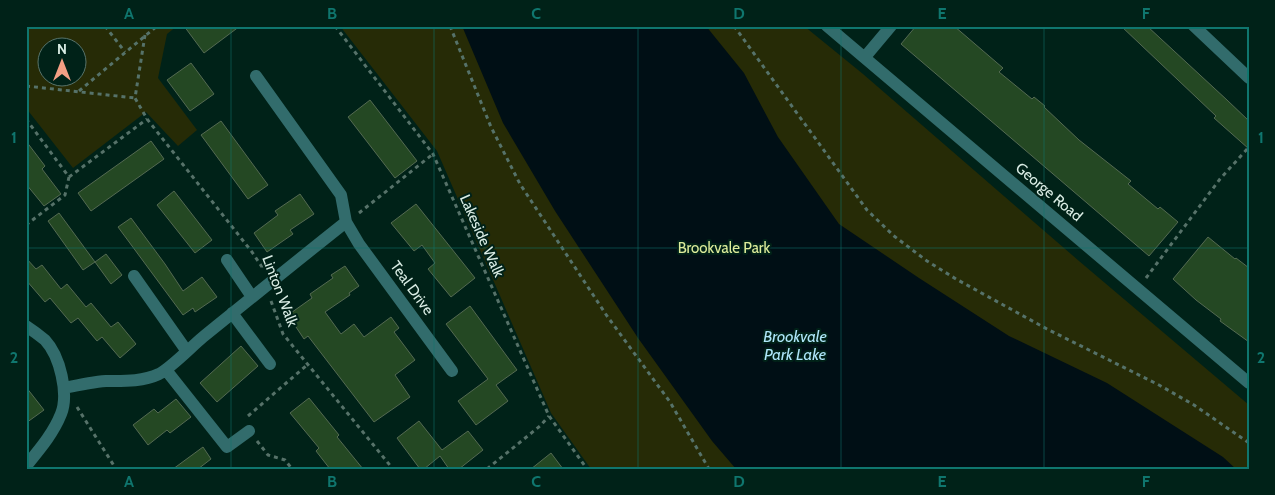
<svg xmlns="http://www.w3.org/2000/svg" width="1275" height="495" viewBox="0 0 1275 495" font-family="Cabin,sans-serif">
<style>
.green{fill:#262b06;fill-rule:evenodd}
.water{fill:#000f15}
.building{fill:#244823;stroke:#546a52}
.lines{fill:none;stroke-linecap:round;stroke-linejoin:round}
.path{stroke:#567269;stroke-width:3;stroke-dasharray:4 4;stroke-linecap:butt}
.street{stroke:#326c6c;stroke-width:12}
.grid{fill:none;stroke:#0f766e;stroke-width:1;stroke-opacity:0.55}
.labels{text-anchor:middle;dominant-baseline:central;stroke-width:4;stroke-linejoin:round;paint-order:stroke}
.street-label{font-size:15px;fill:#daede5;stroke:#002218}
.park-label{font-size:15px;fill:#ddec9b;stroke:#002218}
.water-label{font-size:16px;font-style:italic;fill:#aee6f9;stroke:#002218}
.neatline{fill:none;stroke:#0f766e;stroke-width:2}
.grid-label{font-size:16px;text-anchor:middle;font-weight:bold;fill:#0f766e}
</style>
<rect width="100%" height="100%" fill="#002218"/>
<path class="green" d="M26,26L45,28L48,26H177L167,34L158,78L197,130L178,146L146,112L73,168L26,108ZM48,48H78V78H48Z
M340,26H804L863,74L1079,261L1249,405V469H591L551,413L437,151Z"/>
<path class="water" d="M462,26H706L744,73L778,137L839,224L919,278L1009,336L1107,383L1223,457L1236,469H736L712,441L638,338L555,211L503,123Z"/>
<path class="building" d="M184,26H240L204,53Z
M916,26H954L1003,68L999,72L1032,99L1034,97L1045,106L1044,107L1079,140L1131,181L1128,184L1158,209L1160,207L1178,222L1149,256L901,44Z
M1121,26H1147L1227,100L1249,121V149L1214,118L1216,116Z
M191,63L214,94L190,111L167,80Z
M370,100L417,161L395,178L348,117Z
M221,121L268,185L248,199L201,135Z
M26,141L45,166L42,169L61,194L44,206L26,184Z
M151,141L164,159L91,211L78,193Z
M174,191L212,240L195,253L157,205Z
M300,194L314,214L290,230L293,234L267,252L254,233L278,215L275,211Z
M416,204L475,278L451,297L428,269L435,263L422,245L414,251L391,223Z
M59,213L95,262L83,270L48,221Z
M131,218L165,264L183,291L202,277L217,297L195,312L193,308L183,315L118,227Z
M1208,237L1235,259L1236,258L1249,268V342L1220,321L1221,319L1196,300L1173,279Z
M106,254L122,275L111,284L95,262Z
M26,258L36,269L42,265L61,289L67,284L86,307L91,303L111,327L118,322L136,344L120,358L102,337L97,341L78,318L71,323L50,298L45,302L26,280Z
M345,266L359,286L349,293L350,295L325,312L341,334L354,324L364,337L391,317L399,328L394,332L415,360L395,375L410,397L374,422L308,336L304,339L288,315L312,298L310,294L333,278L331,275Z
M470,306L517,370L496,385L508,401L476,425L458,401L488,379L446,324Z
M241,346L258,366L217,402L200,383Z
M26,387L44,410L26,423Z
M309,398L339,435L337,437L363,469H330L316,451L319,448L290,413Z
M176,399L191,417L170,433L167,430L148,445L133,425L154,409L158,413Z
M419,421L442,450L468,431L483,450L459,469H449L440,456L424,469H420L397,438Z
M203,447L211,459L198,469H173Z
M551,453L563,469H531Z"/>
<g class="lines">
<path class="path" d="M105,26L125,52
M335,26L433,154L549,416L587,469
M450,26L491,127L520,184L607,316L670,402L709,469
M734,26L867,210L894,236L927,261L956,279L1047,329L1159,385L1194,405L1249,443
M145,35L135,98L147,119L252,252L262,267V271
M26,86L135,98
M79,91L157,26
M26,119L69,177L65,195L26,225
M69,177L147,119
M359,213L433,154
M1146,278L1220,179L1249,147
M271,301L283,334L393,469
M77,407L116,469
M248,416L307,365
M257,441L268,455L285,460L292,469
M487,469L540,426L549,416"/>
<path class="street" d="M827,26L1249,383
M1194,26L1249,78
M865,57L891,26
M256,76L341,195L346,222L359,244L452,371
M227,260L252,297
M134,276L186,350
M232,313L270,364
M26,326C32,330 39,335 45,340C60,356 69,394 61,414C53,434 39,450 26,466
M166,370L227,447L249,431
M64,388C78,385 92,382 106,381C123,381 142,382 159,374C171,368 191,347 203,337C250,299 298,260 346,222"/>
</g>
<path class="grid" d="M231,26V469M434,26V469M638,26V469M841,26V469M1044,26V469M26,248H1249"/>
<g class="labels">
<g class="street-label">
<text transform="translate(1049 192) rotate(40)">George Road</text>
<text transform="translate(482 236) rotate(66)">Lakeside Walk</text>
<text transform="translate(412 288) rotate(54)">Teal Drive</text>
<text transform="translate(280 291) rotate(69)">Linton Walk</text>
</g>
<g class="park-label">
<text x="724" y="248">Brookvale Park</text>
</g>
<g class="water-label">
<text x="795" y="336">Brookvale<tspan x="795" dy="18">Park Lake</tspan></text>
</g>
</g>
<rect width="1275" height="495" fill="none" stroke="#002218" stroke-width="55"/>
<g transform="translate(62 62)"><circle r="24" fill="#002218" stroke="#57736a"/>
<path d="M0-4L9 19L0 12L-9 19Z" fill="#f39f84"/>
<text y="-8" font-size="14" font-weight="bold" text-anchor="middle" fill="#daede5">N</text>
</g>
<rect x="28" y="28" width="1220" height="440" class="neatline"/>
<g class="grid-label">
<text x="129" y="19">A</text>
<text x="332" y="19">B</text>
<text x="536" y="19">C</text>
<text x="739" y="19">D</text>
<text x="942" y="19">E</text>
<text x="1146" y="19">F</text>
<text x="14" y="143">1</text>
<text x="1261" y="143">1</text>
<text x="14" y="363">2</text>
<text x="1261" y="363">2</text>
<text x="129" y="487">A</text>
<text x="332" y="487">B</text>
<text x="536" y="487">C</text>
<text x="739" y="487">D</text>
<text x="942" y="487">E</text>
<text x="1146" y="487">F</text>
</g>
</svg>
